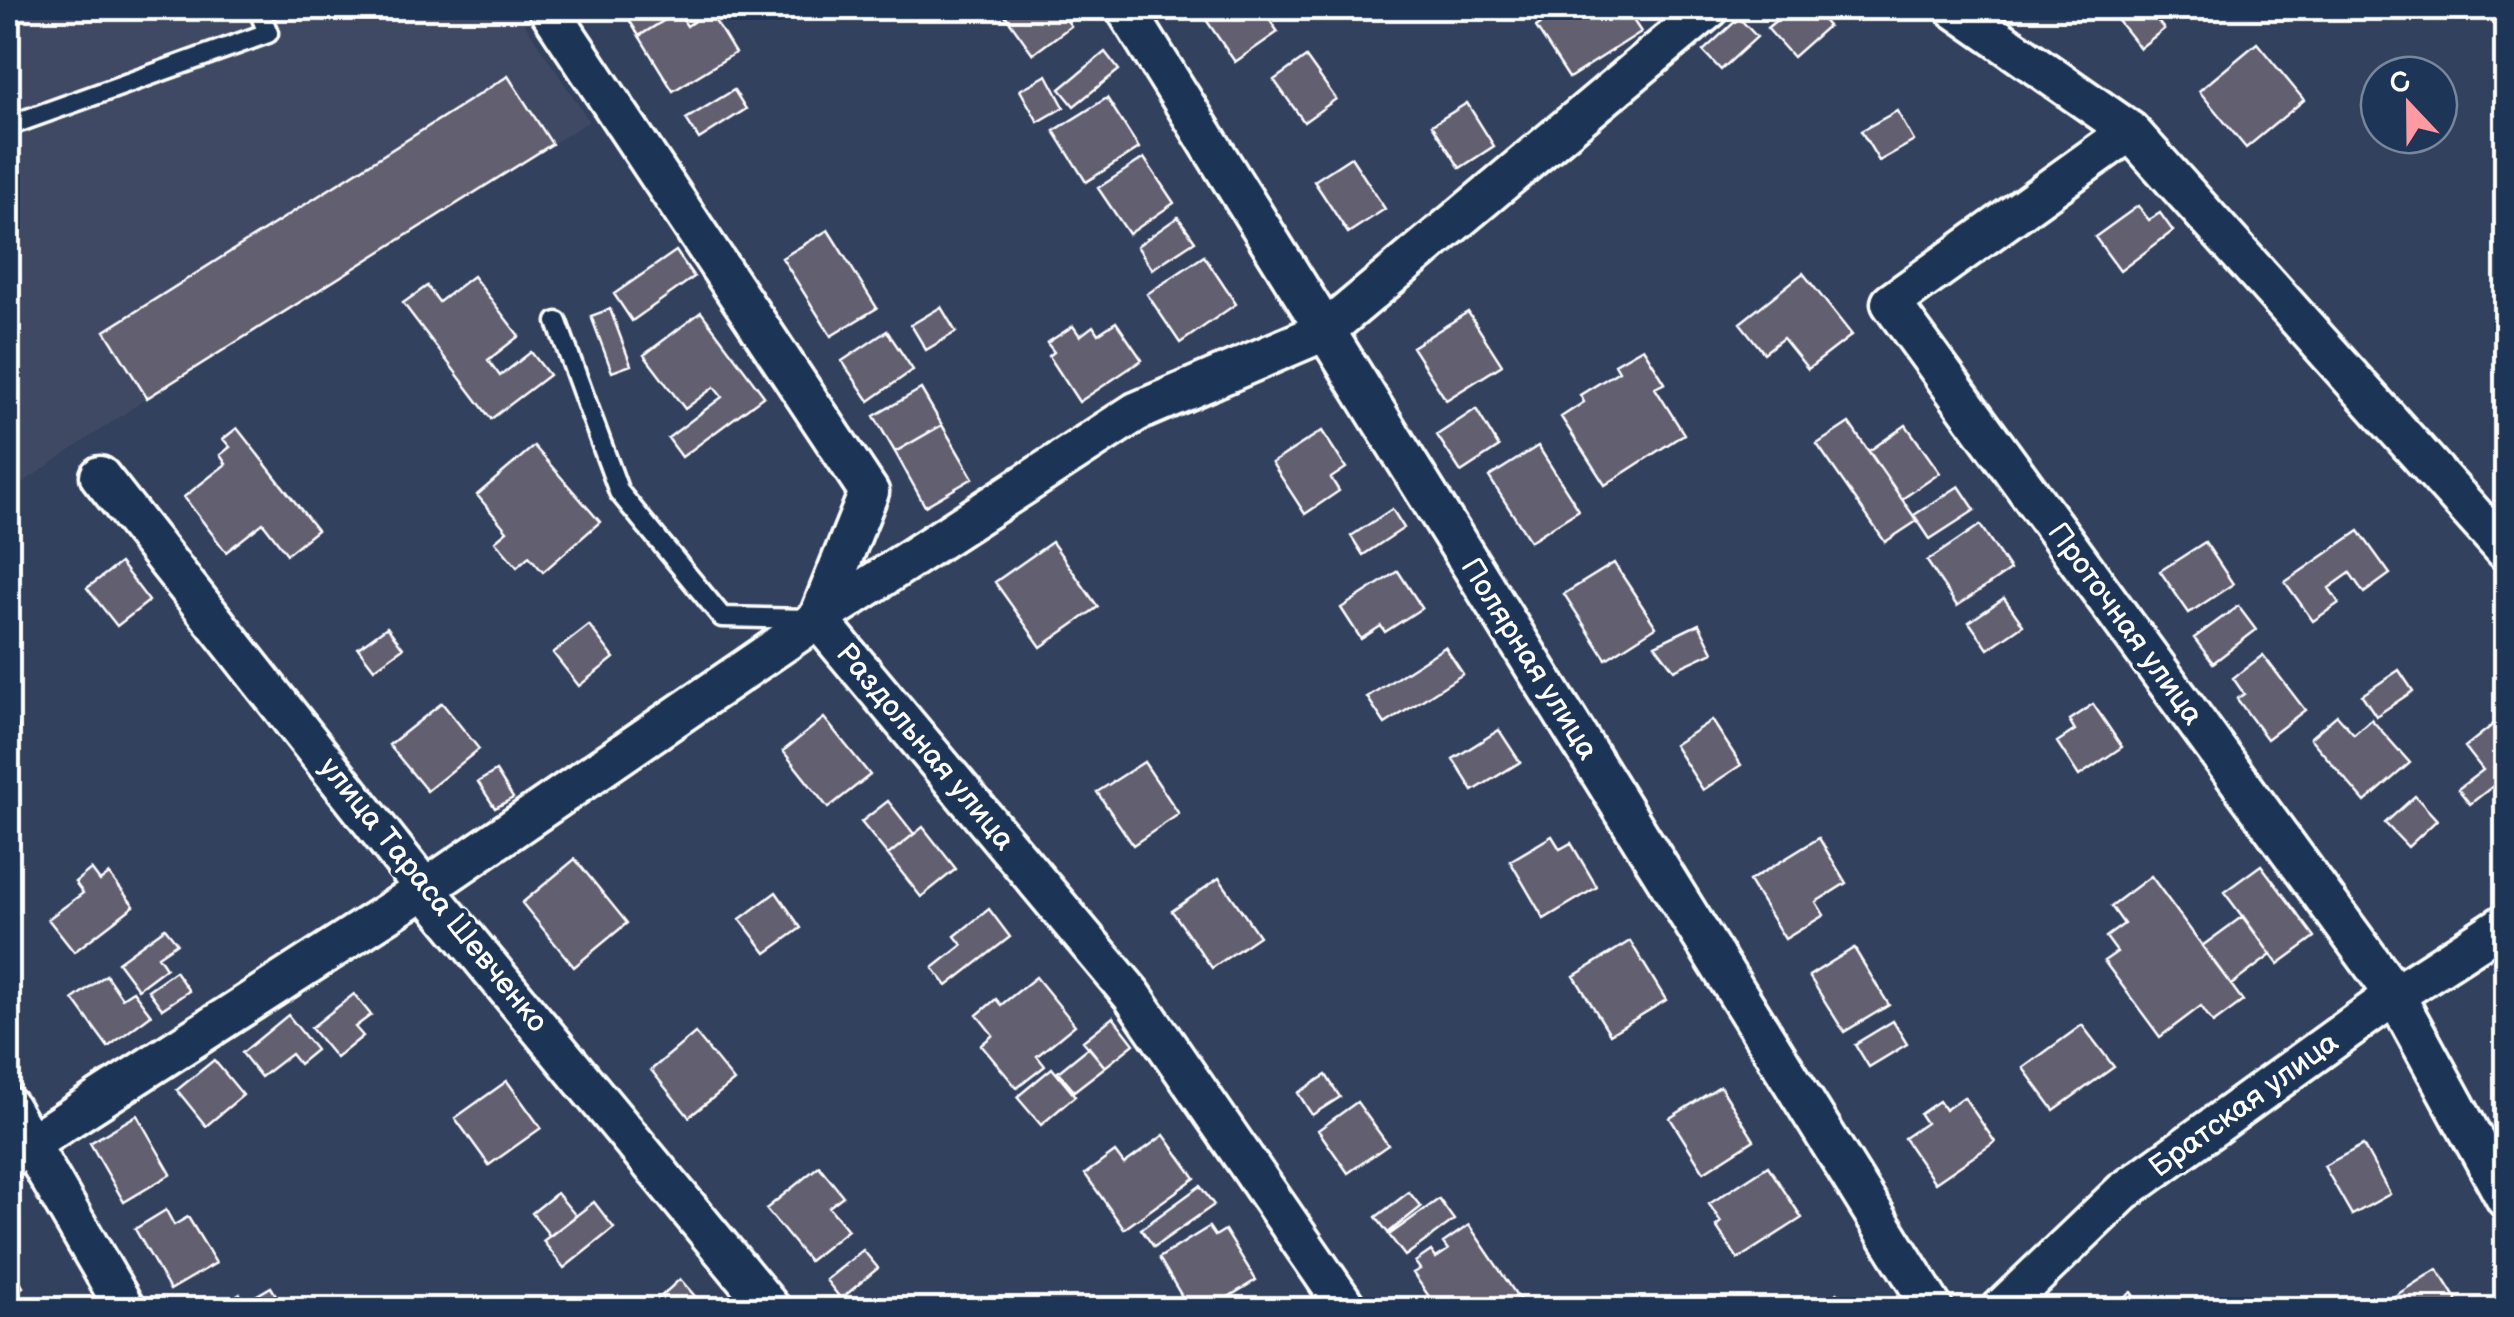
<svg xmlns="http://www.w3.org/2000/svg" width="2514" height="1317" viewBox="0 0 2514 1317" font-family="'Balsamiq Sans',sans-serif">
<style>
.built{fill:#404a63}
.building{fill:#625e70;stroke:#fff;stroke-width:2.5}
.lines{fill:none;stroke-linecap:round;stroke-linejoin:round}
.lane-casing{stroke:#fff;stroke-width:25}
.street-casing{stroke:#fff;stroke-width:45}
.lane{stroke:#1d3557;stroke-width:18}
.street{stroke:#1d3557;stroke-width:38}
.labels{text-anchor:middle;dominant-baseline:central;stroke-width:9;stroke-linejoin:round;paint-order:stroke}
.street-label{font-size:30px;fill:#fff;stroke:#1d3557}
</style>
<rect width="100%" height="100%" fill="#32415e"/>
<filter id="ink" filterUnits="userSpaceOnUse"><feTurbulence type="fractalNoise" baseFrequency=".01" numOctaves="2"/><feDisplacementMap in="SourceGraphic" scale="20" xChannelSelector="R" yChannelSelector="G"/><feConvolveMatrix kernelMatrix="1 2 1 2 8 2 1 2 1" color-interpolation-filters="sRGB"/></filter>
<g filter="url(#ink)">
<path class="built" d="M8,8H514L589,121L147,398L8,493Z"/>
<path class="building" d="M8,8H32L8,16Z
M622,8H675L678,12L639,36Z
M1000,8H1058L1071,26L1033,54Z
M1198,8H1261L1278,32L1235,62Z
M1566,8H1625L1641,32L1569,78L1536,27Z
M1791,8H1812L1828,26L1793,57L1767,28Z
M2114,8H2147L2164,29L2140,48L2110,11Z
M709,11L735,53L673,91L639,36L678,12L687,26Z
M1739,18L1757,37L1721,70L1703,51Z
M2257,43L2304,100L2246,148L2199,91Z
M1105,52L1119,70L1074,106L1060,89Z
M1306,57L1336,99L1304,122L1274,80Z
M1047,75L1064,107L1038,122L1020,90Z
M508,76L552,144L147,398L105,331Z
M734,90L746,109L699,139L686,119Z
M1107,98L1139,148L1086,182L1054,131Z
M1467,103L1494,146L1460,168L1432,125Z
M1897,111L1914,141L1879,161L1861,131Z
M1351,157L1385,209L1348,233L1314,181Z
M1144,158L1174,203L1129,234L1098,188Z
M2138,206L2149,220L2160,213L2173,231L2120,271L2095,237Z
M1178,217L1195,241L1152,269L1137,246Z
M828,230L877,308L831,336L782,258Z
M676,251L694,277L632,321L614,294Z
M1204,256L1236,304L1180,343L1147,294Z
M1803,273L1852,335L1808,369L1783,338L1764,353L1740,323Z
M473,276L519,336L488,360L500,376L531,352L549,375L491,419L403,303L427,286L439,302Z
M941,307L956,332L926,350L911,325Z
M610,309L631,365L612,372L591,316Z
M701,312L764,396L682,457L668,438L722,397L714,387L685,409L644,355Z
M1468,312L1502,365L1446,400L1412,347Z
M1116,322L1142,360L1079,402L1049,356L1054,352L1047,343L1073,326L1080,336L1093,326L1098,334Z
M887,331L913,370L869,401L842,361Z
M1643,348L1665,383L1655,388L1684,434L1605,485L1561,417L1584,402L1580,395L1619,371L1615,364Z
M921,389L942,425L895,452L874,416Z
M1476,409L1499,447L1461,472L1437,435Z
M1849,423L1917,521L1885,542L1817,444Z
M942,425L973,478L925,506L895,452Z
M1906,425L1940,473L1902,499L1869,451Z
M237,428L317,530L287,554L263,523L226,552L184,497L226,464L220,455L230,447L223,439Z
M1322,431L1346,468L1331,478L1339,491L1305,514L1272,463Z
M534,446L600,522L543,572L529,556L517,567L495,541L507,531L477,495Z
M1538,446L1579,510L1530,541L1489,477Z
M1959,486L1975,510L1930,539L1914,515Z
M1392,509L1404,528L1363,555L1351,536Z
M1980,525L2010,570L1957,606L1927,561Z
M2359,531L2390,574L2364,593L2350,573L2329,588L2339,603L2313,621L2285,582Z
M1052,542L1098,607L1041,647L995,582Z
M2205,542L2233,584L2189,613L2160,571Z
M120,563L149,601L117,626L87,588Z
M1614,563L1656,627L1606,659L1564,594Z
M1398,571L1422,608L1385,632L1381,626L1361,639L1341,608Z
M2004,598L2023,625L1988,649L1969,622Z
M2238,606L2256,630L2213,663L2194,638Z
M1699,624L1713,652L1674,670L1655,645Z
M589,625L614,658L579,686L553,653Z
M387,627L403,648L374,669L358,648Z
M1445,647L1463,674L1385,724L1367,697Z
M2263,655L2305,710L2267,739L2237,699L2244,694L2233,678Z
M2399,670L2413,691L2376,716L2362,695Z
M442,703L479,749L427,791L389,745Z
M2093,704L2122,747L2079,776L2057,742L2075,730L2069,720Z
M8,712L19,727L8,735Z
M2337,715L2354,734L2371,719L2410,763L2365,802L2310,738Z
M2505,715L2506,776L2470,804L2458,789L2483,770L2465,747Z
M824,718L870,775L828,808L783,751Z
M1712,720L1741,765L1703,790L1674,745Z
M1499,730L1520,762L1473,791L1453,759Z
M1144,762L1179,814L1133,845L1097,792Z
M496,771L513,798L495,808L478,782Z
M2415,796L2437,820L2408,847L2385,823Z
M888,801L914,834L888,855L861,822Z
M923,827L956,869L921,897L888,855Z
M1552,836L1560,849L1571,843L1597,887L1544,919L1510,861Z
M1819,838L1846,883L1816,902L1824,915L1785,939L1749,881Z
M575,859L627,923L574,967L522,903Z
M2261,865L2315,937L2278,964L2224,892Z
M91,869L100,881L109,874L134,906L74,952L48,919L83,893L75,882Z
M2151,876L2243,1001L2213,1023L2201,1006L2160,1037L2104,961L2117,952L2106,937L2124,924L2111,906Z
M1219,878L1259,936L1212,968L1172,911Z
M776,892L801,928L766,953L740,919Z
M989,909L1010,937L947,986L933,968L962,945L955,936Z
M2243,916L2271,955L2231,985L2202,946Z
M165,928L177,943L158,956L166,968L138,989L118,962Z
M1630,941L1666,1000L1610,1034L1574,976Z
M1854,948L1889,1005L1844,1032L1809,976Z
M175,971L189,991L162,1009L148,990Z
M106,975L122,998L133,991L151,1015L108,1047L73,999Z
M1036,977L1075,1025L1037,1056L1045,1066L1017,1088L981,1045L993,1035L977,1015L996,999L1001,1005Z
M354,994L371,1015L355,1027L363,1036L336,1058L311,1028Z
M288,1015L316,1050L299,1064L291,1054L261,1077L242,1053Z
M1113,1017L1134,1044L1105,1067L1083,1041Z
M1893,1021L1907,1044L1869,1067L1855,1044Z
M2082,1025L2114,1067L2054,1110L2023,1068Z
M695,1033L734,1081L689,1117L651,1070Z
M1089,1047L1105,1067L1074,1091L1058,1072Z
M214,1060L243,1095L206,1126L177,1090Z
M1052,1068L1075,1096L1041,1125L1017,1097Z
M1326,1075L1340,1097L1312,1115L1298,1093Z
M507,1081L541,1128L489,1165L455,1118Z
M1720,1086L1754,1140L1704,1172L1670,1118Z
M1964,1097L1995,1142L1935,1183L1904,1138L1926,1123L1920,1114L1939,1101L1945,1110Z
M1357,1102L1388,1145L1348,1173L1318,1130Z
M137,1115L171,1174L124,1202L90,1143Z
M1164,1135L1195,1178L1124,1229L1085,1174L1115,1152L1124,1164Z
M2363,1145L2390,1194L2352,1215L2324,1166Z
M819,1166L843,1196L829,1207L848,1230L809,1261L766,1209Z
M1768,1166L1802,1218L1738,1259L1716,1226L1721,1222L1709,1204Z
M1200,1186L1214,1205L1154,1247L1141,1229Z
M1409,1192L1421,1207L1388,1233L1376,1217Z
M557,1193L576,1216L550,1236L532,1213Z
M1439,1199L1454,1220L1405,1256L1389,1235Z
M594,1202L614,1228L564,1268L543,1241Z
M166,1210L174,1225L188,1217L216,1263L170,1290L135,1229Z
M1469,1225L1526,1309L1525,1310H1438L1413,1273L1420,1269L1415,1262L1431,1251L1436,1258L1448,1250L1443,1243Z
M1209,1227L1215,1236L1225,1230L1256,1280L1207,1310H1190L1159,1258Z
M863,1250L878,1268L841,1299L826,1280Z
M8,1260L23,1287L8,1296Z
M2437,1269L2463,1310H2373Z
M680,1279L707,1310H646Z
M271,1287L285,1310H215L240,1294L245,1302Z
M2131,1292L2143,1310H2106Z
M1837,1293L1847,1310H1813Z"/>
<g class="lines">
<g class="lane-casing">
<path id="lane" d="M8,126L268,33L258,8
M557,322L619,492L722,617L809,619"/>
</g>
<g class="street-casing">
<path id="street" d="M548,8L869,492L818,619L1132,995L1348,1310
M1125,8L1934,1310
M1954,8L2130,131L2506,551
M2130,131L1891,303L2395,995L2506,1199
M100,476L425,889L772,1310
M8,1106L126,1310
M8,1158L425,889L818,619L1136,412L1325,331L1710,8
M2000,1310L2123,1192L2395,995L2506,923"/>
</g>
<use href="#lane" class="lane"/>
<use href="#street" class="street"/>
</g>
</g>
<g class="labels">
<g class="street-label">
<text transform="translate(2125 624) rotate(54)">Проточная улица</text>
<text transform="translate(1529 659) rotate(58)">Полярная улица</text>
<text transform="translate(925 747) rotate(50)">Раздольная улица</text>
<text transform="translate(433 895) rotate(51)">улица Тараса Шевченко</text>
<text transform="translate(2244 1105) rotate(-36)">Братская улица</text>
</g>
</g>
<rect width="2514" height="1317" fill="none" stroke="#1d3557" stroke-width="40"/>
<rect x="20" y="20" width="2474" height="1277" fill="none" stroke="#fff" stroke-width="4" filter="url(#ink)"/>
<g transform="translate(2409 105) rotate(338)"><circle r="48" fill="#1d3557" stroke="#77869a" stroke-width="2.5"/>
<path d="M0-8L18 38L0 25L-18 38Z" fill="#ff9aa2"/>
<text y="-15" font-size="28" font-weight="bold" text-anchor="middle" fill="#ffffff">С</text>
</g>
</svg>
